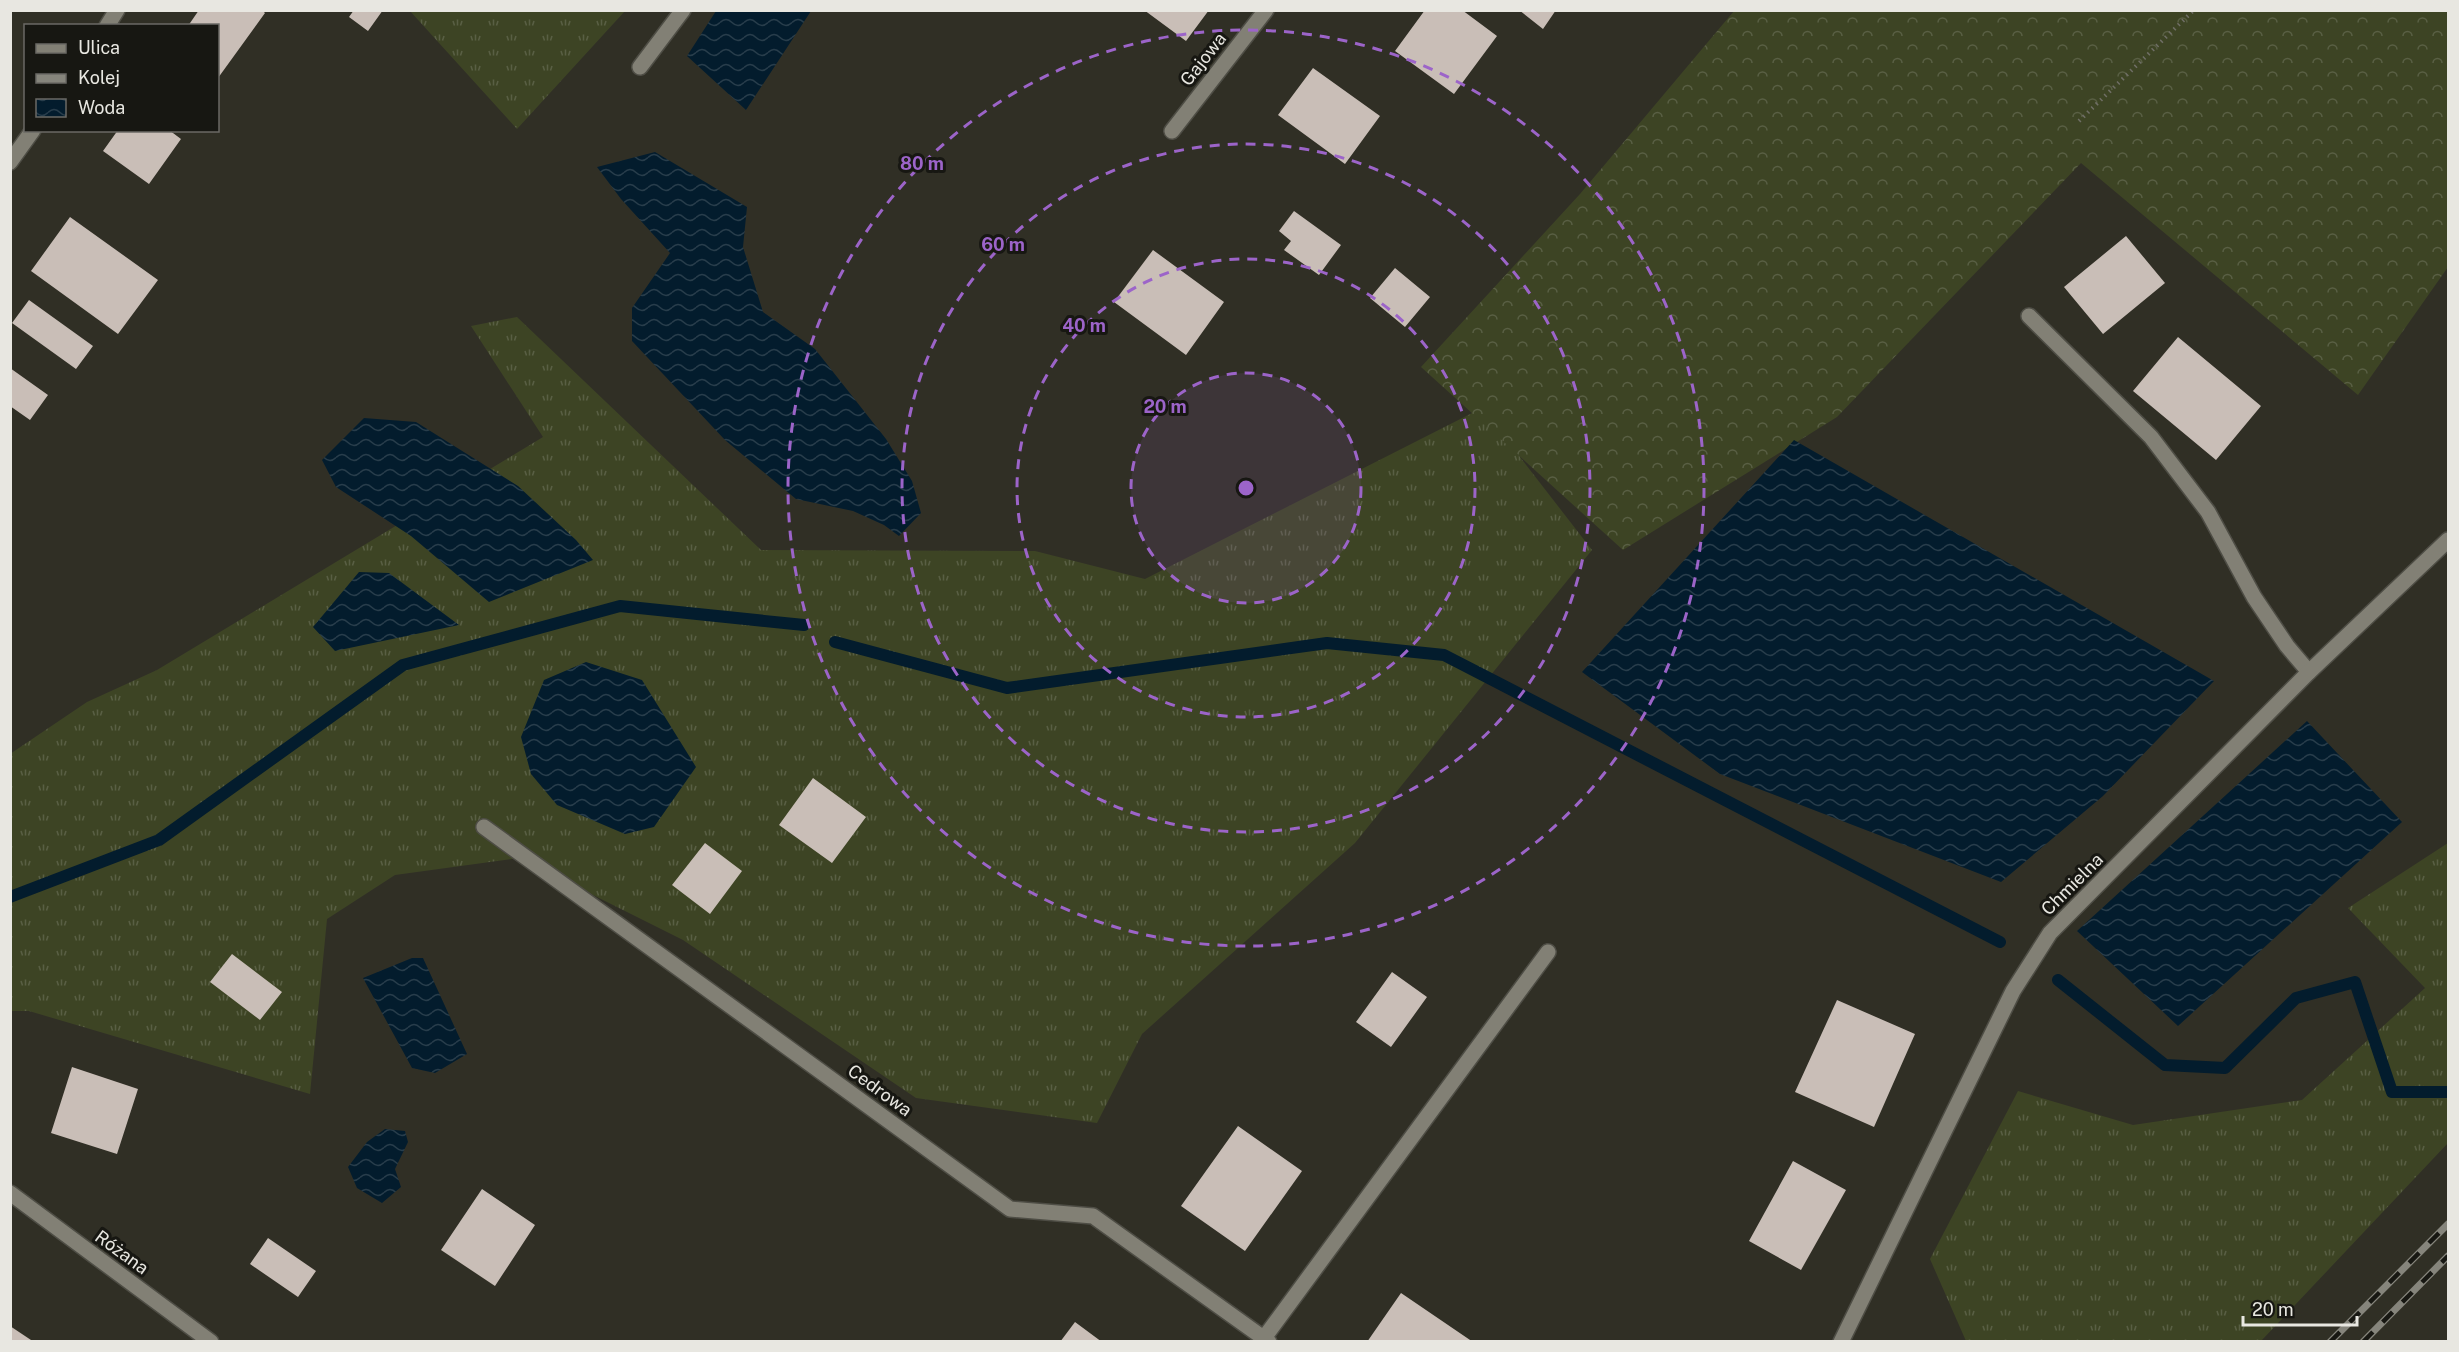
<svg xmlns="http://www.w3.org/2000/svg" width="2459" height="1352" viewBox="0 0 2459 1352" font-family="'Public Sans',sans-serif">
<style>
.grass{fill:url(#grass-tufts)}
.forest{fill:url(#forest-crowns)}
.water{fill:url(#water-waves)}
.lines{fill:none;stroke-linecap:round;stroke-linejoin:round}
.stream{stroke:#031c2d;stroke-width:12}
.building{fill:#c9beb7}
.lane-casing{stroke:#4e4d45;stroke-width:18}
.street-casing{stroke:#4e4d45;stroke-width:18}
.path{stroke:#6f6e65;stroke-width:4;stroke-dasharray:1.5 4.5;stroke-linecap:butt}
.lane{stroke:#828075;stroke-width:15}
.street{stroke:#828075;stroke-width:15}
.rail-casing{stroke:#86857c;stroke-width:7}
.rail{stroke:#171712;stroke-width:4.5;stroke-dasharray:14;stroke-linecap:butt}
.ring{fill:none;stroke:#9c64c9;stroke-width:3;stroke-dasharray:10 8}
.labels{text-anchor:middle;dominant-baseline:central;stroke-width:6;stroke-linejoin:round;paint-order:stroke}
.street-label{font-size:18px;fill:#e8e7e1;stroke:#171712}
.centre{fill:#9c64c9;stroke:#171712;stroke-width:3}
.ring-label{font-size:18px;text-anchor:middle;font-weight:bold;fill:#9c64c9;stroke:#171712;stroke-width:6;stroke-linejoin:round;paint-order:stroke}
</style>
<defs>
<pattern id="grass-tufts" width="24" height="20" patternUnits="userSpaceOnUse" patternTransform="scale(1.5)"><rect width="24" height="20" fill="#3d4424"/><path d="M3 7l-1-3M5 7V3M7 7l1-3M15 17l-1-3M17 17v-4M19 17l1-3" fill="none" stroke="#595f44"/></pattern>
<pattern id="forest-crowns" width="20" height="18" patternUnits="userSpaceOnUse" patternTransform="scale(1.5)"><rect width="20" height="18" fill="#3d4424"/><path d="M2 6a3 3 0 1 1 6 0M12 15a3 3 0 1 1 6 0" fill="none" stroke="#595f44"/></pattern>
<pattern id="water-waves" width="16" height="10" patternUnits="userSpaceOnUse" patternTransform="scale(1.5)"><rect width="16" height="10" fill="#031c2d"/><path d="M0 5q4-4 8 0t8 0" fill="none" stroke="#283d4b"/></pattern>
</defs>
<rect width="100%" height="100%" fill="#302f25"/>
<path class="grass" d="M410,11H625L517,129Z
M517,317L761,550L1035,551L1145,579L1482,408L1592,550L1355,843L1142,1034L1097,1123L916,1098L683,940L519,858L395,875L327,919L310,1094L29,1011H11L10,754L87,702L157,670L543,437L471,326Z
M2448,843V1143L2261,1341H1966L1930,1259L2018,1091L2133,1125L2302,1100L2425,988L2348,908Z"/>
<path class="forest" d="M1734,11H2448V267L2358,395L2081,163L1837,417L1623,550L1421,367L1580,194Z"/>
<path class="water" d="M716,11H811L746,110L687,56Z
M655,152L747,207L743,247L763,312L815,349L886,439L912,481L921,513L899,536L884,525L853,511L796,499L725,440L632,341V308L670,253L621,199L597,167Z
M364,418L416,422L518,486L576,540L593,560L489,602L411,536L336,487L322,460Z
M1794,440L2214,681L2103,796L2001,882L1720,774L1582,672Z
M359,572L389,573L459,625L335,651L313,627Z
M586,662L642,680L696,767L654,827L625,834L557,805L531,774L521,737L544,680Z
M2307,721L2402,822L2178,1026L2077,931Z
M412,958H423L467,1054L435,1073L412,1068L363,978Z
M385,1129L405,1131L408,1142L395,1169L401,1187L382,1203L357,1188L348,1167L367,1142Z"/>
<g class="lines">
<path class="stream" d="M835,642L1007,688L1327,643L1444,655L2000,942
M10,897L159,840L403,665L620,606L804,625
M2058,980L2165,1065L2225,1068L2296,998L2355,982L2392,1092H2448"/>
</g>
<path class="building" d="M199,10H262L265,13L218,78V26H188Z
M354,10H383L368,31L349,17Z
M1144,10H1209L1186,41Z
M1425,10H1462L1497,36L1454,94L1395,51Z
M1519,10H1556L1543,29Z
M1313,68L1380,116L1345,164L1278,115Z
M118,130H169L181,139L149,184L103,151Z
M1294,211L1341,245L1319,275L1284,250L1291,241L1279,231Z
M70,217L158,280L118,334L31,271Z
M2126,236L2165,283L2103,334L2064,287Z
M1153,250L1224,302L1186,355L1114,302Z
M1395,268L1430,297L1405,327L1370,298Z
M29,300L93,346L76,369L12,323Z
M2178,337L2261,406L2216,460L2133,391Z
M10,368L48,395L30,420L10,406Z
M813,778L866,817L832,863L779,825Z
M705,843L742,871L710,914L672,885Z
M232,954L282,992L260,1020L210,982Z
M1392,972L1427,997L1391,1047L1356,1022Z
M1837,1000L1915,1034L1874,1127L1795,1092Z
M72,1067L138,1089L117,1154L51,1133Z
M1238,1126L1302,1171L1245,1251L1181,1206Z
M1793,1161L1846,1190L1801,1270L1749,1241Z
M482,1189L535,1225L495,1286L441,1250Z
M268,1238L316,1271L298,1297L250,1264Z
M1401,1293L1473,1342H1367Z
M1075,1322L1102,1342H1060Z
M10,1326L34,1342H10Z"/>
<g class="lines">
<g class="lane-casing">
<path id="lane" d="M2029,316L2151,437L2208,512L2254,597L2287,646L2309,672"/>
</g>
<g class="street-casing">
<path id="street" d="M107,26L117,10
M640,67L683,10
M1172,131L1266,10
M10,162L33,130
M484,827L1010,1209L1093,1216L1269,1342
M10,1193L211,1342
M1264,1338L1548,952
M1841,1342L2013,991L2050,933L2309,672L2448,540"/>
</g>
<path class="path" d="M2079,121L2194,10"/>
<use href="#lane" class="lane"/>
<use href="#street" class="street"/>
<g class="rail-casing">
<path id="rail" d="M2330,1342L2448,1224
M2363,1342L2448,1256"/>
</g>
<use href="#rail" class="rail"/>
</g>
<circle cx="1246" cy="488" r="115" fill="#9c64c9" fill-opacity=".12"/>
<g class="ring">
<circle cx="1246" cy="488" r="115"/>
<circle cx="1246" cy="488" r="229"/>
<circle cx="1246" cy="488" r="344"/>
<circle cx="1246" cy="488" r="458"/>
</g>
<g class="labels">
<g class="street-label">
<text transform="translate(1203 59) rotate(-52)">Gajowa</text>
<text transform="translate(2072 884) rotate(-45)">Chmielna</text>
<text transform="translate(880 1090) rotate(36)">Cedrowa</text>
<text transform="translate(122 1252) rotate(36)">Różana</text>
</g>
</g>
<circle cx="1246" cy="488" r="9" class="centre"/>
<g class="ring-label">
<text x="922" y="170">80 m</text>
<text x="1003" y="251">60 m</text>
<text x="1084" y="332">40 m</text>
<text x="1165" y="413">20 m</text>
</g>
<rect width="2459" height="1352" fill="none" stroke="#e8e7e1" stroke-width="24"/>
<rect x="24" y="24" width="195" height="108" fill="#171712" stroke="#6b6a65" stroke-width="1.5"/>
<rect x="36" y="44" width="30" height="9" fill="#828075" stroke="#6b6a65" stroke-width="1.5"/>
<text x="78" y="54" font-size="18" fill="#e8e7e1">Ulica</text>
<rect x="36" y="74" width="30" height="9" fill="#86857c" stroke="#6b6a65" stroke-width="1.5"/>
<text x="78" y="84" font-size="18" fill="#e8e7e1">Kolej</text>
<rect x="36" y="99" width="30" height="18" fill="url(#water-waves)" stroke="#6b6a65" stroke-width="1.5"/>
<text x="78" y="114" font-size="18" fill="#e8e7e1">Woda</text>
<path d="M2243 1316v9h114v-9" fill="none" stroke="#e8e7e1" stroke-width="3"/>
<text x="2252" y="1316" font-size="18" fill="#e8e7e1" stroke="#171712" stroke-width="4.5" paint-order="stroke">20 m</text>
</svg>
